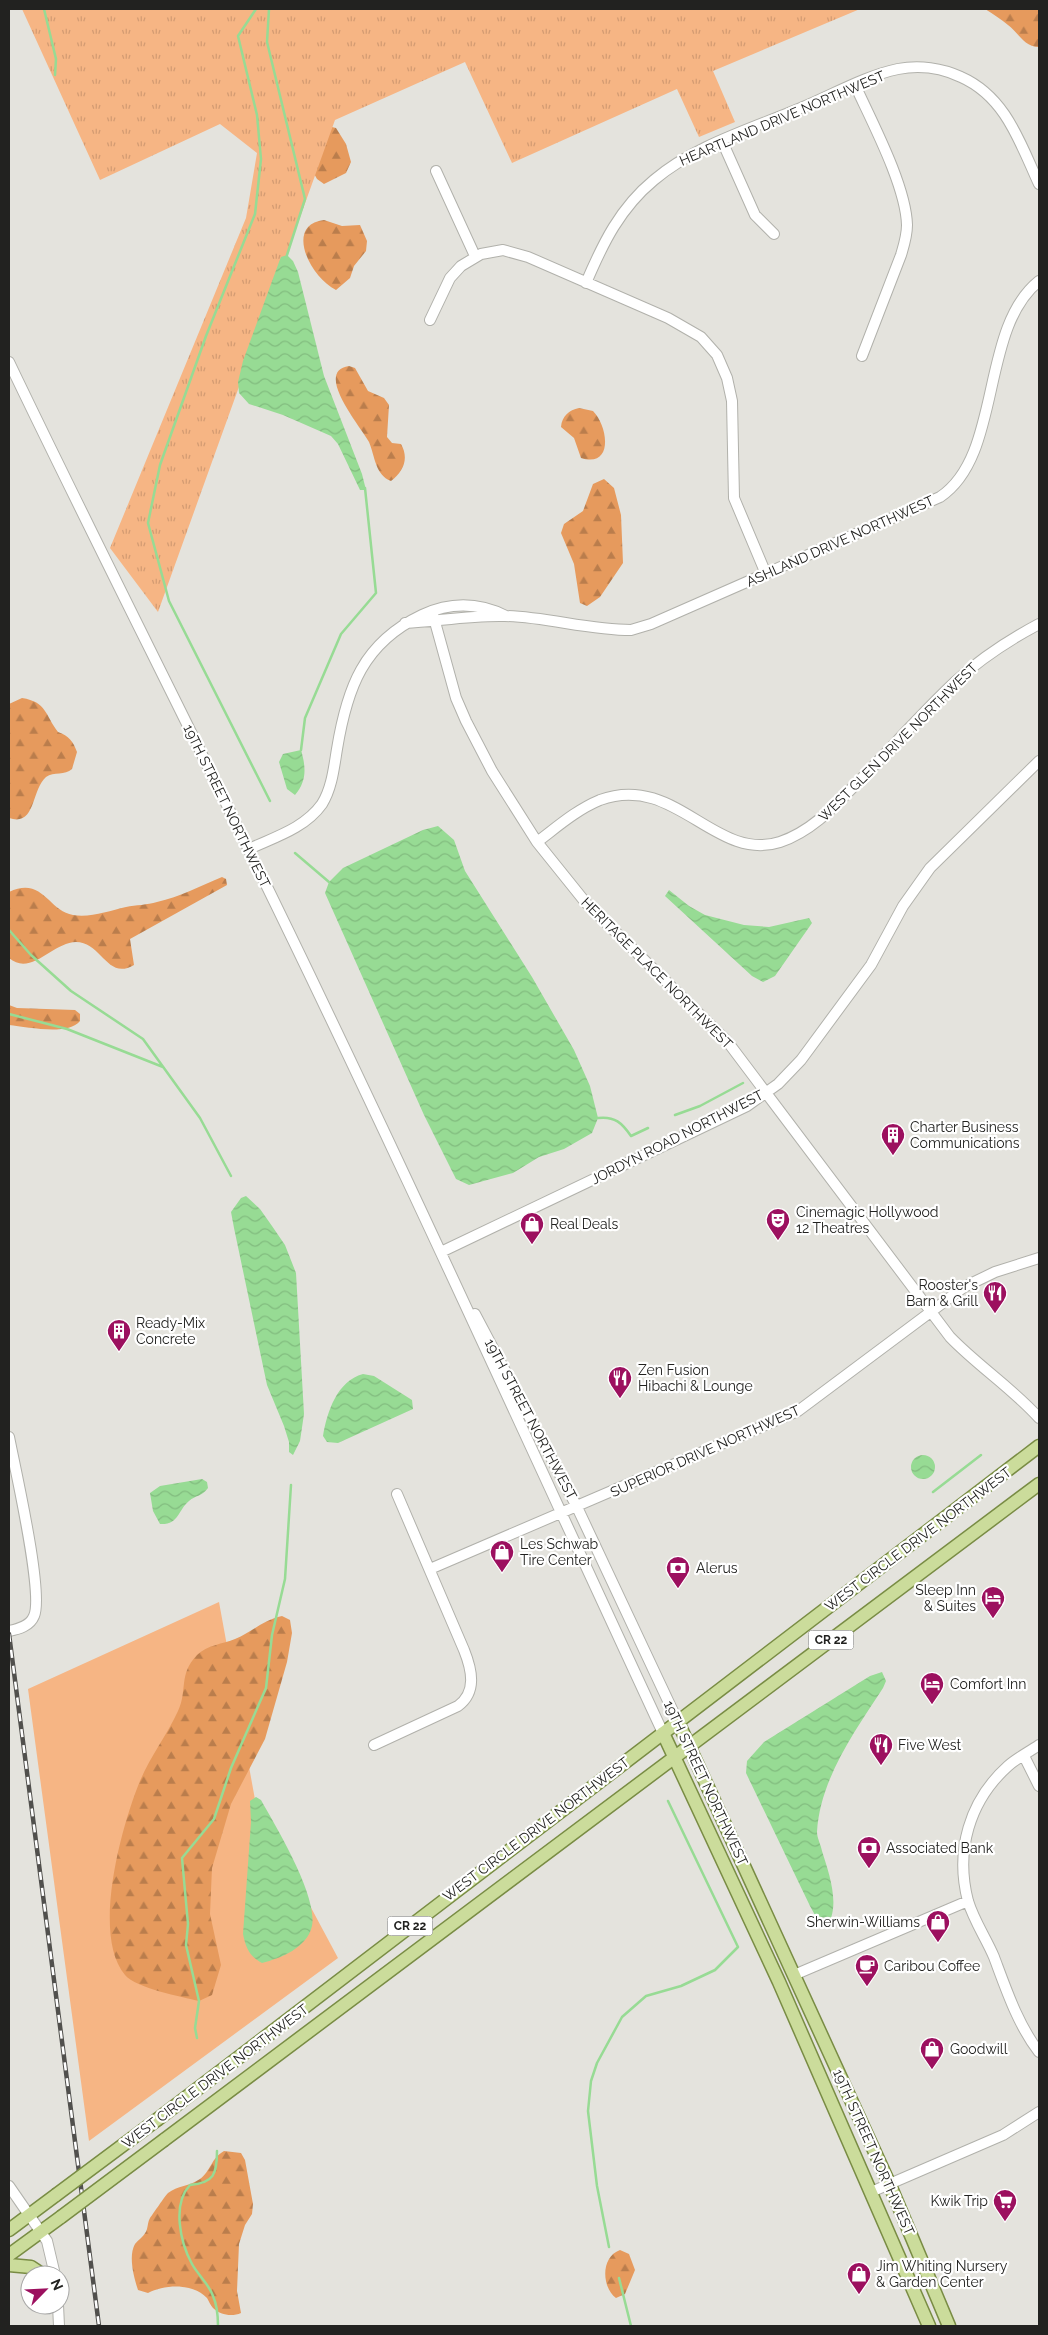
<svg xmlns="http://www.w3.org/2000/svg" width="1048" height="2335" viewBox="0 0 1048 2335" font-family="Raleway,sans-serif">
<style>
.grass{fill:#f6b584}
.forest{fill:url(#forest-firs)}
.park{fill:url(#park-tufts)}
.water{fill:url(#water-waves)}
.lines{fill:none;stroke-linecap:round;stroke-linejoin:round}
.stream{stroke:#97db94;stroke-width:2.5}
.minor-casing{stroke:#b1b1ab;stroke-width:12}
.major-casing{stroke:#798c44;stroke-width:15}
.minor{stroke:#fff;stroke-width:10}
.major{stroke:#cbdc9b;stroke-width:12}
.rail-casing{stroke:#51504d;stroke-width:4.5}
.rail{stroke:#fff;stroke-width:2.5;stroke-dasharray:8;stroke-linecap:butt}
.major-bridge-casing{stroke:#798c44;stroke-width:15;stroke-linecap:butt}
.major-bridge{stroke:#cbdc9b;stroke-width:12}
.labels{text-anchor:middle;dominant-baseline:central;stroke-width:4.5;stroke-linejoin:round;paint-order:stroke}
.shield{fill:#fff;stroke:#646463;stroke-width:1}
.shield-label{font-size:12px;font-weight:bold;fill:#222220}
.street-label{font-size:14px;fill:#222220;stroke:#fff}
.poi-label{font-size:14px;fill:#222220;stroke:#fff;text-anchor:start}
</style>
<defs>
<pattern id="forest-firs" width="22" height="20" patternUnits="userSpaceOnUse" patternTransform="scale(1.25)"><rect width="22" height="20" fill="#e69a5d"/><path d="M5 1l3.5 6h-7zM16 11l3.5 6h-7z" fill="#ba7d4c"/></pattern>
<pattern id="park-tufts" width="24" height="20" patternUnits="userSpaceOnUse" patternTransform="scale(1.25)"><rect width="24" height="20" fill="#f6b584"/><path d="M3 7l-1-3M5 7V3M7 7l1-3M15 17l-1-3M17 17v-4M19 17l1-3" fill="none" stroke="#d39b72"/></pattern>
<pattern id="water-waves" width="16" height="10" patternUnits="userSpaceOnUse" patternTransform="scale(1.25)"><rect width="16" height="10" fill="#97db94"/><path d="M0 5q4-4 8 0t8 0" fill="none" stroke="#82bc7f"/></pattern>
</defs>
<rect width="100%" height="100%" fill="#e4e3dd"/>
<path class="grass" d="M219,1602L256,1805L338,1958L89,2141L28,1689Z"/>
<path class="forest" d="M985,9H1039V47C1024,47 1019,33 1008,25C1001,19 993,14 985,9Z
M328,126L336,128L346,144L351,162L346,173L324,184L317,179L312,170Z
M324,220L342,226L360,225L367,241L366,251L354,266L350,278L336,290C310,277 284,225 324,220Z
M349,366L355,368L368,391L384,398L389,405L387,437L392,443L401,444C409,458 404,471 391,481C375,475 375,456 369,442C361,427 313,371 349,366Z
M579,408L593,411C608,426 614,468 581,458L574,438L561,427C562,416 569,410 579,408Z
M604,479L614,488L621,515L623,563L600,597L587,606L580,603L574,564L561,533L564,524L583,511L593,484Z
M22,698C47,702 45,715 58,732C69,736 73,741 77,752L72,769C65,776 54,771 46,777C31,790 36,827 9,818V704Z
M222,877L226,879L227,885L130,939L134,965C107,981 102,942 76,942C53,942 31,977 9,958V892C43,876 48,911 73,915C90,918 109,911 126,907C136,905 147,905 157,902C180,897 200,886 222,877Z
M9,1005L17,1008L75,1010L80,1014V1021C68,1036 28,1027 9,1025Z
M282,1616L290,1620L292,1633L287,1662L265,1739L231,1804L212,1868L210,1914L221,1965L212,1995L199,2001C182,1997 136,1988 125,1975C91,1935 122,1824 140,1781C150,1757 167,1735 178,1711C188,1690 178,1675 197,1655C207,1645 223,1644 235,1639C252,1632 263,1620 282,1616Z
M224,2151L241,2153L245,2160L253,2204L252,2214L245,2225L239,2244L237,2291L241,2313C232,2317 220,2315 213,2308C210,2305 209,2301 207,2298C193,2283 165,2284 148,2293L138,2290C134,2278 128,2256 135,2244C139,2239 145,2236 147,2229C148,2225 148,2221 150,2218C153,2214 165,2196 168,2193C177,2186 190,2186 200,2179C211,2171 211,2158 224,2151Z
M620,2250L629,2254L635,2270L625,2294L616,2298C602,2288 600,2257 620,2250Z"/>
<path class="park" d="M22,9H860L713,71L735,122L699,137L677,89L512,163L465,62L335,120L158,612L110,548L246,218L257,153L220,124L100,180Z"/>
<path class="water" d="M287,255L293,261L298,272L324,376L362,474L366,490H360L338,444L331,436L283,415L249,404L239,393L238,382L243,361L279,262L281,257Z
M301,750C306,767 307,781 295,795L287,789L279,762L283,754Z
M438,826L454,840L465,871L532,977L574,1050L590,1086L598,1118L592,1133L564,1149L539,1157L513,1173L469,1185L456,1179L424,1115L325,893L329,882L343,868L423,830Z
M669,890L689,906L705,915L744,925L769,927L809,918L812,923L775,976L763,982L752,976L665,896Z
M246,1196L260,1209L272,1226L285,1245L296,1273L304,1414L300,1441L293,1455L289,1452V1442L284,1426L267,1385L234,1228L231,1212L241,1198Z
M363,1374L374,1376L412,1400L413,1409L338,1443L327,1442L323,1436C327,1412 337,1381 363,1374Z
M911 1467a12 12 0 1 1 24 0a12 12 0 1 1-24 0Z
M202,1479L207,1482L208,1488C201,1497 196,1495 189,1501C178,1510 179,1525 160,1524L153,1511L150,1493L160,1486Z
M882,1672L886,1681L883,1688C855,1731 820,1779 817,1832C817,1838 821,1845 822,1851C828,1870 838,1898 831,1918L816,1917L810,1906L746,1773L747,1761L764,1742L870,1676Z
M256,1797L261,1800C276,1827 318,1896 312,1926C307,1948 281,1958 262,1963C249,1956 246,1948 243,1934L251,1822L250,1801Z"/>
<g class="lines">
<path class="stream" d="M44,9L56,59L55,75
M256,9L238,36L257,115L261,159L255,214L206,336L160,465L148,523L169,601L270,801
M269,9L267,42L305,199L287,255
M301,750L305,718L341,634L376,593L365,488
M295,853L329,882
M9,930L31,955L71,991L143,1039L200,1118L231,1176
M9,1014L67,1029L163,1067
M675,1115L700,1106L743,1083
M598,1118C615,1116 622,1123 631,1136L648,1128
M933,1492L981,1455
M197,2038L195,2028L199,2001L186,1945L188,1924L182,1858L214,1819L231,1768L266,1688L272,1635L285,1579L291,1485
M217,2151C217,2174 214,2183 190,2185C172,2204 180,2242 192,2264C198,2275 209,2284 213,2296C217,2305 218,2317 218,2326
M609,2247L597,2186L588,2111L591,2081L597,2063L622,2017L646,1996L681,1986L715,1970L738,1947L668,1801
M619,2278L631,2326"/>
<g class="minor-casing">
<path id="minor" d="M855,85C872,122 906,186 907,225C907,236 904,245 901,255L862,356
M722,141L755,215L774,234
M436,171L475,256
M586,283C603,243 620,208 654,180C695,145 754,128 803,107C834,94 865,76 898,69C919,65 942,68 961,77C1006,97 1020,143 1039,184
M430,320L450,278L461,266L481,254L503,250L528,257L668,318L701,337L717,355L727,378L732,401L734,498L766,574
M9,362C87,525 169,686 248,848C392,1141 526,1438 663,1733
M432,611L456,698L466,721L492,771L537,842L586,903L727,1041L950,1337C978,1366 1012,1388 1039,1418
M405,623C439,621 471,615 505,616C547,617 589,630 631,630L651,624L940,497C1003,455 979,329 1039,281
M537,842C557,827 576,810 600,800C675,772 715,863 780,842C815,830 838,802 863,777C894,745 923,712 955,682C980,659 1009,640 1039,624
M249,849C275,837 305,828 322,804C332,788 334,767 337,749C347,688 363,643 422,615C450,602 478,602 506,616
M441,1252L747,1106L778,1084L801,1060L871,965L903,906L930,868L1039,761
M475,1314L577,1507L678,1722
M9,1437C15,1468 44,1594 34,1616C30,1626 19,1629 9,1631
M430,1569L798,1411L964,1287L995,1272L1039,1258
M374,1745L458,1706C477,1692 472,1670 464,1650L397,1494
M1039,1745C1029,1752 1017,1758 1008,1766C969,1801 955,1851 968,1901C974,1921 986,1938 994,1957C1006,1989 1018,2025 1039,2052
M1024,1756L1039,1786
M794,1975L968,1901
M9,2186L47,2241L55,2275
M871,2192L1003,2135L1039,2112
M58,2305L59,2326"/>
</g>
<g class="major-casing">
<path id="major" d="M678,1722L889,2183L949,2326
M663,1733L779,1982L929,2326
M158,2119L1039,1446
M164,2140L1039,1484
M9,2230L56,2195
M9,2255L61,2217
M9,2265L31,2267L43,2275"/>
</g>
<use href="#minor" class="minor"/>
<use href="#major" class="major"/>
<g class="rail-casing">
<path id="rail" d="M9,1634L99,2326"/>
</g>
<use href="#rail" class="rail"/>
<g class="major-bridge-casing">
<path id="major-bridge" d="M56,2195L158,2119
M61,2217L164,2140"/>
</g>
<use href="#major-bridge" class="major-bridge"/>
</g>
<defs>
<g id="building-pin" transform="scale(1.25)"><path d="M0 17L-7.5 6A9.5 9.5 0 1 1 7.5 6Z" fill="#9c105f" stroke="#fff"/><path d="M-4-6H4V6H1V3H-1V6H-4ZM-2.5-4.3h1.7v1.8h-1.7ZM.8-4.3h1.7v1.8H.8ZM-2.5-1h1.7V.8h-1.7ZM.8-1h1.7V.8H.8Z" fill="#fff"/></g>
<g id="theatre-pin" transform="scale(1.25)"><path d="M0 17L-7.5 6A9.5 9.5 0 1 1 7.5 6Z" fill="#9c105f" stroke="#fff"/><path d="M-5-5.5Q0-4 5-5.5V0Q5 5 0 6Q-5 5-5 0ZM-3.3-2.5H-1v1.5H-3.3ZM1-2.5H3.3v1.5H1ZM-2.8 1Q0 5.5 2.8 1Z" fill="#fff"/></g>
<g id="shop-pin" transform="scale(1.25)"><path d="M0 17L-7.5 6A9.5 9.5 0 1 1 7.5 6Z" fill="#9c105f" stroke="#fff"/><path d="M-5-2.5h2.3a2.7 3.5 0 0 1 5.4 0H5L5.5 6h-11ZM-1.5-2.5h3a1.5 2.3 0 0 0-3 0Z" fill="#fff"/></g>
<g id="restaurant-pin" transform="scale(1.25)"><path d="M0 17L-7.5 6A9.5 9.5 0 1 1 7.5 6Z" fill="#9c105f" stroke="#fff"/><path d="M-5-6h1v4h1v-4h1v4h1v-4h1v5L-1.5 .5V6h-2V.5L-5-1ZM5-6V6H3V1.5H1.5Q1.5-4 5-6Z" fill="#fff"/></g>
<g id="bank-pin" transform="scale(1.25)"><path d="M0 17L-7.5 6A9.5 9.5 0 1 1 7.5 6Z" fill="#9c105f" stroke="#fff"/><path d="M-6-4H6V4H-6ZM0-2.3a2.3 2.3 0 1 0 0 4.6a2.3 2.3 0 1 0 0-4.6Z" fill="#fff"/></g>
<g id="hotel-pin" transform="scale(1.25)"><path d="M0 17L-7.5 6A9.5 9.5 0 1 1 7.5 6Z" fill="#9c105f" stroke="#fff"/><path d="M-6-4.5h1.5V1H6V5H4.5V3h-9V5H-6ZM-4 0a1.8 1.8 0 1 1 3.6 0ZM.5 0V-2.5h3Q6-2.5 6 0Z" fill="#fff"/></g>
<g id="cafe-pin" transform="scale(1.25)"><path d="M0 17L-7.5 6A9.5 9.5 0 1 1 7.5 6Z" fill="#9c105f" stroke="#fff"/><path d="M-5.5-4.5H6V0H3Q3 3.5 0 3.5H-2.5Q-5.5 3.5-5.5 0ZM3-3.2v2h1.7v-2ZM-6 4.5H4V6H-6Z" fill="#fff"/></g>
<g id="supermarket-pin" transform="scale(1.25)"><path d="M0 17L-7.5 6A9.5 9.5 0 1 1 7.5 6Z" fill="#9c105f" stroke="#fff"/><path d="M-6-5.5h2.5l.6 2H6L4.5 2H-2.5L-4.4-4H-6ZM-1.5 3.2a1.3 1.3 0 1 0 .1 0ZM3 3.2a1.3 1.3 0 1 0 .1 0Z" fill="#fff"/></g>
</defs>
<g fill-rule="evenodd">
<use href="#building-pin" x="893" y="1135"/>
<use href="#theatre-pin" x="778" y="1220"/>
<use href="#shop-pin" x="532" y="1224"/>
<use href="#restaurant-pin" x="995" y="1293"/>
<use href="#building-pin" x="119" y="1331"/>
<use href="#restaurant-pin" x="620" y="1378"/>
<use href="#shop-pin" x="502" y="1552"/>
<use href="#bank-pin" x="678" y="1568"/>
<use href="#hotel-pin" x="993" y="1598"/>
<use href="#hotel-pin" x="932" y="1684"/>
<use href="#restaurant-pin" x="881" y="1745"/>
<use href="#bank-pin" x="869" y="1848"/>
<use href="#shop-pin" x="938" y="1922"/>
<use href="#cafe-pin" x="867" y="1966"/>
<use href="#shop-pin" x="932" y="2049"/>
<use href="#supermarket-pin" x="1005" y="2201"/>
<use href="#shop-pin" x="859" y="2274"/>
</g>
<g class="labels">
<g class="shield">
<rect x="808.5" y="1630.5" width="45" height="19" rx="4"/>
<rect x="387.5" y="1916.5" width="45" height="19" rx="4"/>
</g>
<g class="shield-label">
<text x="831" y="1640">CR 22</text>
<text x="410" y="1926">CR 22</text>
</g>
<g class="street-label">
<text transform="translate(782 118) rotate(-23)">HEARTLAND DRIVE NORTHWEST</text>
<text transform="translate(840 541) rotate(-24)">ASHLAND DRIVE NORTHWEST</text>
<text transform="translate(898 742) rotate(-45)">WEST GLEN DRIVE NORTHWEST</text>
<text transform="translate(227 806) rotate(64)">19TH STREET NORTHWEST</text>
<text transform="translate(657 973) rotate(45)">HERITAGE PLACE NORTHWEST</text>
<text transform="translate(677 1137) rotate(-27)">JORDYN ROAD NORTHWEST</text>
<text transform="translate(531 1419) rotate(62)">19TH STREET NORTHWEST</text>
<text transform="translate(705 1451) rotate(-24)">SUPERIOR DRIVE NORTHWEST</text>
<text transform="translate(918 1539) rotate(-37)">WEST CIRCLE DRIVE NORTHWEST</text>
<text transform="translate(706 1783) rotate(65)">19TH STREET NORTHWEST</text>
<text transform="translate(536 1829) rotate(-37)">WEST CIRCLE DRIVE NORTHWEST</text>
<text transform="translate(215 2076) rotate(-37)">WEST CIRCLE DRIVE NORTHWEST</text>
<text transform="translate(874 2152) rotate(66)">19TH STREET NORTHWEST</text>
</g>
<g class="poi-label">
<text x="910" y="1127">Charter Business<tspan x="910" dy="16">Communications</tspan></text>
<text x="796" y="1212">Cinemagic Hollywood<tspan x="796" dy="16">12 Theatres</tspan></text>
<text x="550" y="1224">Real Deals</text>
<text x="978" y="1285" text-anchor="end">Rooster's<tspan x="978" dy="16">Barn &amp; Grill</tspan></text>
<text x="136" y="1323">Ready-Mix<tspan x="136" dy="16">Concrete</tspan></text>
<text x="638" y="1370">Zen Fusion<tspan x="638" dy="16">Hibachi &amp; Lounge</tspan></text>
<text x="520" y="1544">Les Schwab<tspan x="520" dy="16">Tire Center</tspan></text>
<text x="696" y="1568">Alerus</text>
<text x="976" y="1590" text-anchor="end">Sleep Inn<tspan x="976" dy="16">&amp; Suites</tspan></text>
<text x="950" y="1684">Comfort Inn</text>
<text x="898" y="1745">Five West</text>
<text x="886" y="1848">Associated Bank</text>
<text x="920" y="1922" text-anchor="end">Sherwin-Williams</text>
<text x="884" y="1966">Caribou Coffee</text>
<text x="950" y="2049">Goodwill</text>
<text x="988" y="2201" text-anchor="end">Kwik Trip</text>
<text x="876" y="2266">Jim Whiting Nursery<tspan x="876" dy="16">&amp; Garden Center</tspan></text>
</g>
</g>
<rect width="1048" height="2335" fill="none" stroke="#222220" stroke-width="20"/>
<g transform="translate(45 2290) rotate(66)"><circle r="24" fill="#ffffff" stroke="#a7a7a6"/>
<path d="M0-4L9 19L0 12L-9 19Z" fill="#9c105f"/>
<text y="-8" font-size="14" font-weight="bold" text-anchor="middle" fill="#222220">N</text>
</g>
</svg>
